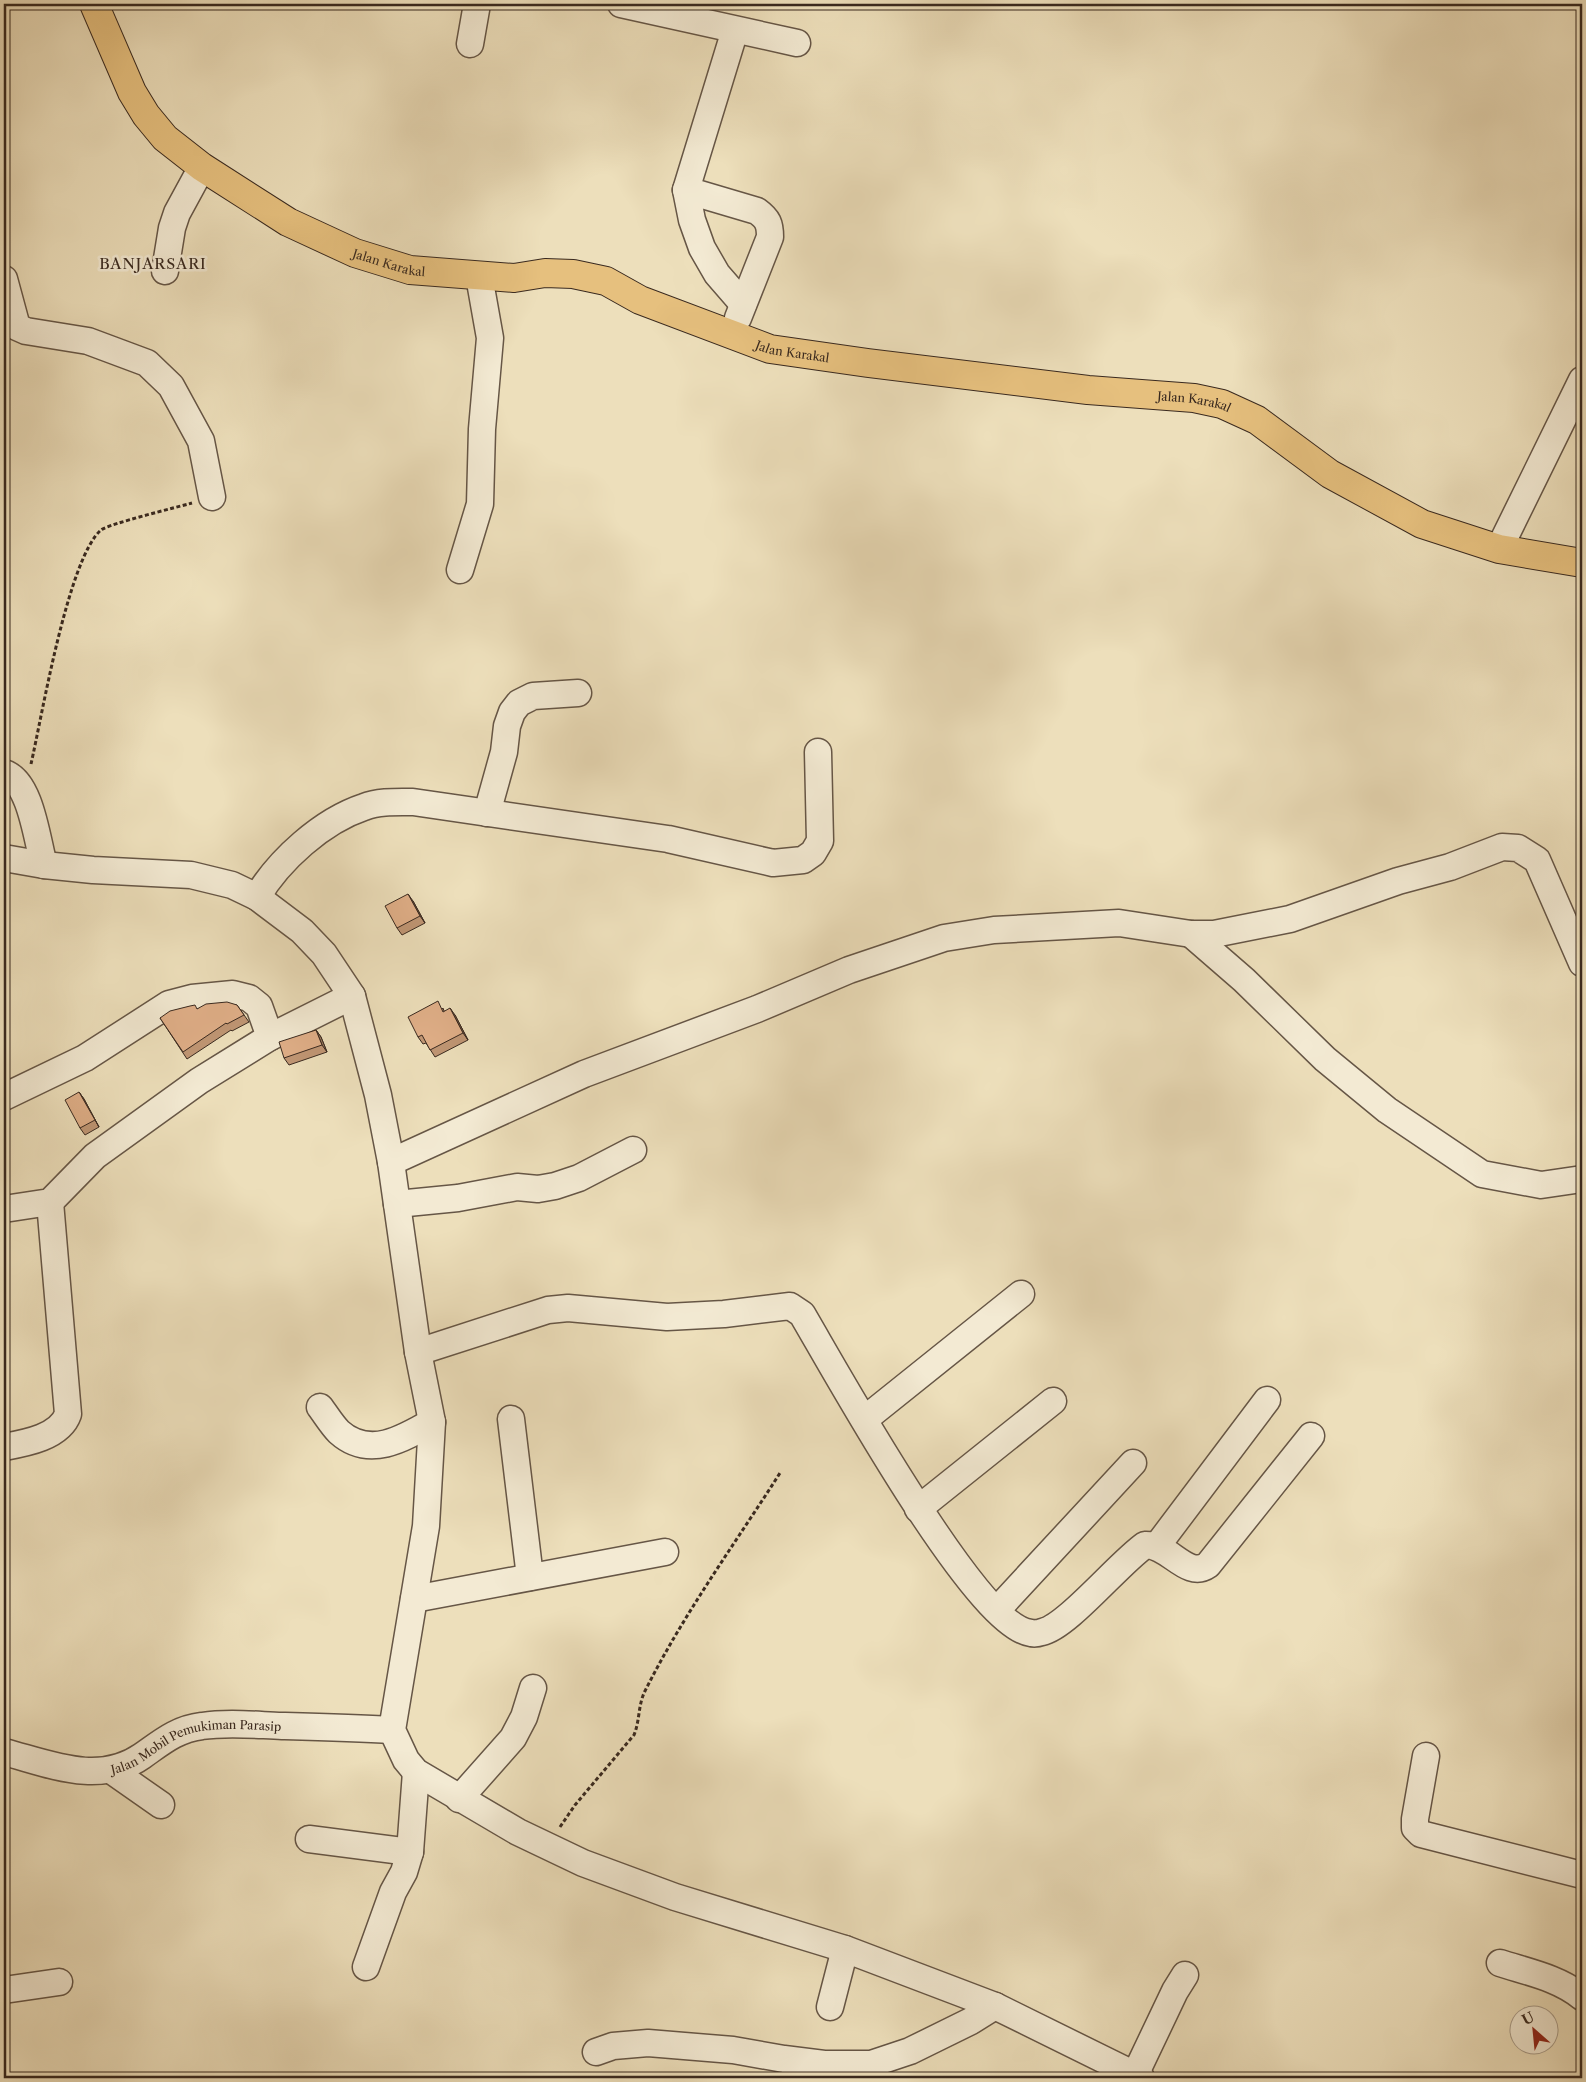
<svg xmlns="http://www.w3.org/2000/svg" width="1586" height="2082" viewBox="0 0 1586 2082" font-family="'Libre Caslon Text',serif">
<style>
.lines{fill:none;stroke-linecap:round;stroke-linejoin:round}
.minor-casing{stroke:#665646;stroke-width:29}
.major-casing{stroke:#39291f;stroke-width:30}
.path{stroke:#39291f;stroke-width:3;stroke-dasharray:4 2.5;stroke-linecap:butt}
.minor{stroke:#f3ead3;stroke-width:26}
.major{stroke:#e6c07e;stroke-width:28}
.wall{fill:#c09674;stroke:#39291f}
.shaded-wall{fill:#9c7a5e;stroke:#39291f}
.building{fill:#dfae87;stroke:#39291f}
.labels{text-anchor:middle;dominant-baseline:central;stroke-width:5;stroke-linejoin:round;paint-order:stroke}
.street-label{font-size:12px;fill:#39291f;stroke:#f3ead3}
.quarter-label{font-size:15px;letter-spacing:1px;fill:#39291f;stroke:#f3ead3}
</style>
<rect width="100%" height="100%" fill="#eddfbb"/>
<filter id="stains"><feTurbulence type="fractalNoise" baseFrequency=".004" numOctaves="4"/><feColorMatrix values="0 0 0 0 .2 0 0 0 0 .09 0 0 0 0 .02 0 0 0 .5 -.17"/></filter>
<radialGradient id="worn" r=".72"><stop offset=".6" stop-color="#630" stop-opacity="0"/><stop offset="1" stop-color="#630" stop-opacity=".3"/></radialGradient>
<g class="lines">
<g class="minor-casing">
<g id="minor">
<path d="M621,4L797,43"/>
<path d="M735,30L686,190L692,220L702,248L717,274L743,304"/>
<path d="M470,44L477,4"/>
<path d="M686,190L757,211C768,219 770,224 770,237L738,318"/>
<path d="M165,271L172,228L177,213L202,167"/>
<path d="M4,279L17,327L26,331L88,341L147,363L171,386L201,441L212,497"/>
<path d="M1499,549L1582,380"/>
<path d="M460,570L480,504L482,429L490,338L479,276"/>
<path d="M4,773C31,781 37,841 44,865"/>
<path d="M487,813L504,752L507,726L512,712L519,703L533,696L578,693"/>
<path d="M4,858L44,865L93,870L191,875L232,885L257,897L302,931L324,954L352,996L378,1095L391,1162L418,1352L432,1422L426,1526L392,1730L406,1760L416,1772L518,1832L583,1863L675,1897L845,1949L995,2006L1141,2078"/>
<path d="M257,897C279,860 322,821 364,807C379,801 397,802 413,802L668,839L773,863L803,860L813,853L820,841L818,752"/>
<path d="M1191,934L1244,980L1325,1059L1387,1110L1482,1174L1541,1185L1582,1179"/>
<path d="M4,1097L85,1058L169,1004L192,998L233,994L249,998L259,1006L270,1037"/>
<path d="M391,1162L584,1074L757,1009L849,970L944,938L994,930L1119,923L1191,934H1214L1290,919L1398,881L1450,867L1502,847L1518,848L1537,860L1582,963"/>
<path d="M397,1204L458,1198L517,1187L538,1189L555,1186L579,1178L633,1150"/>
<path d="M4,1209L50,1202L95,1156L199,1081L270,1037L352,996"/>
<path d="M418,1352L548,1310L568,1308L667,1317L724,1314L790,1306L802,1314C834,1368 976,1627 1031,1633C1034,1634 1039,1633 1042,1632C1067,1627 1119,1563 1145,1545C1169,1544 1187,1580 1208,1565L1311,1436"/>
<path d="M320,1407C326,1415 332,1425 339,1432C369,1459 403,1439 432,1422"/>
<path d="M511,1419L530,1577"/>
<path d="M865,1419L1021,1294"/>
<path d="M4,1447C26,1443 60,1437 68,1414L50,1202"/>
<path d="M918,1509L1053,1401"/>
<path d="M1157,1546L1267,1400"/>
<path d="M414,1599L665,1552"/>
<path d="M997,1610L1133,1463"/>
<path id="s1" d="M4,1752C50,1764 99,1786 142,1756C162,1742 177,1729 202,1726C228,1722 255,1725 282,1726C318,1727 355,1728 392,1730"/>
<path d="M1426,1756L1415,1819V1828L1421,1834L1582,1875"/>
<path d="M111,1770L161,1805"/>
<path d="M459,1799L513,1738L524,1717L533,1688"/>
<path d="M309,1839L410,1852"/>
<path d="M1500,1963C1528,1972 1559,1978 1582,1997"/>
<path d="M366,1967L393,1892L404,1872L410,1852L416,1772"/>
<path d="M4,1990L59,1982"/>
<path d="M830,2007L845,1949"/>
<path d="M596,2052L613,2046L648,2043L733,2050L784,2059L824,2064H871L910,2051L971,2021L995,2006"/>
<path d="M1135,2075L1175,1991L1185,1975"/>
</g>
</g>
<g class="major-casing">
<g id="major">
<path id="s2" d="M94,4L132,92L146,115L165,138L202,167L288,222L355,253L410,270L514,278L545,273L573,274L606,281L640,300L770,349L868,363L1088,390L1194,398L1222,404L1257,420L1330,474L1422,524L1499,549L1582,563"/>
</g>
</g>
<path class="path" d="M31,764C42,716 68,559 101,530C108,524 178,507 192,503
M560,1827L575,1805L634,1735C640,1720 638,1705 645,1691C683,1615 734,1545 780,1473"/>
<use href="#minor" class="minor"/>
<use href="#major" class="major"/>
</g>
<path class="wall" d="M413,901L425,923L402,935L397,928Z
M237,1005L249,1022L232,1031L231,1030L187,1059L160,1018L197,1009Z
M443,1008L444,1011L455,1015L468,1040L435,1057L426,1043L423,1044L418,1037Z
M316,1030L321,1037L327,1052L289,1065L284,1058Z
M79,1092L84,1099L99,1127L85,1135L80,1128Z"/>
<path class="shaded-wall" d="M408,894L413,901L425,923L420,916Z
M450,1008L455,1015L468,1040L463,1033Z
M316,1030L321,1037L327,1052L322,1045Z
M79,1092L84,1099L99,1127Z"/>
<path class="building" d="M408,894L420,916L397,928L385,906Z
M438,1001L443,1012L450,1008L463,1033L430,1050L422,1035L418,1037L408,1017Z
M227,1002L237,1005L244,1015L227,1024L226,1023L183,1052L160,1018L170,1011L190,1006L195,1005L197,1009L206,1004Z
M316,1030L322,1045L284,1058L279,1042Z
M79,1092L95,1120L80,1128L65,1100Z"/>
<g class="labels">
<g class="street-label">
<text stroke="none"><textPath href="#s2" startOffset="411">Jalan Karakal</textPath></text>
<text stroke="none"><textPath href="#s2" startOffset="831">Jalan Karakal</textPath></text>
<text stroke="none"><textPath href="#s2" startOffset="1236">Jalan Karakal</textPath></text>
<text stroke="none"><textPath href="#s1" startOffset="200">Jalan Mobil Pemukiman Parasip</textPath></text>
</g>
<g class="quarter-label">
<text x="153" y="263">BANJARSARI</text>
</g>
</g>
<rect width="1586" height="2082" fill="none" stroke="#eddfbb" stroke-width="20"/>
<rect x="5" y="5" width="1576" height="2072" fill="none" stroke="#39291f" stroke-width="2.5"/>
<rect x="10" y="10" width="1566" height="2062" fill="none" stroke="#39291f"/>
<g transform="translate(1534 2030) rotate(333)"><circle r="24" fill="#f3ead3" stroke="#a99d8b"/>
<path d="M0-4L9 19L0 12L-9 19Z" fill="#8f2418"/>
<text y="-8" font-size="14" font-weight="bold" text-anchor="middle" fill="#39291f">U</text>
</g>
<rect width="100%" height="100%" filter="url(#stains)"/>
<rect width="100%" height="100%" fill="url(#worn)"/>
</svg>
